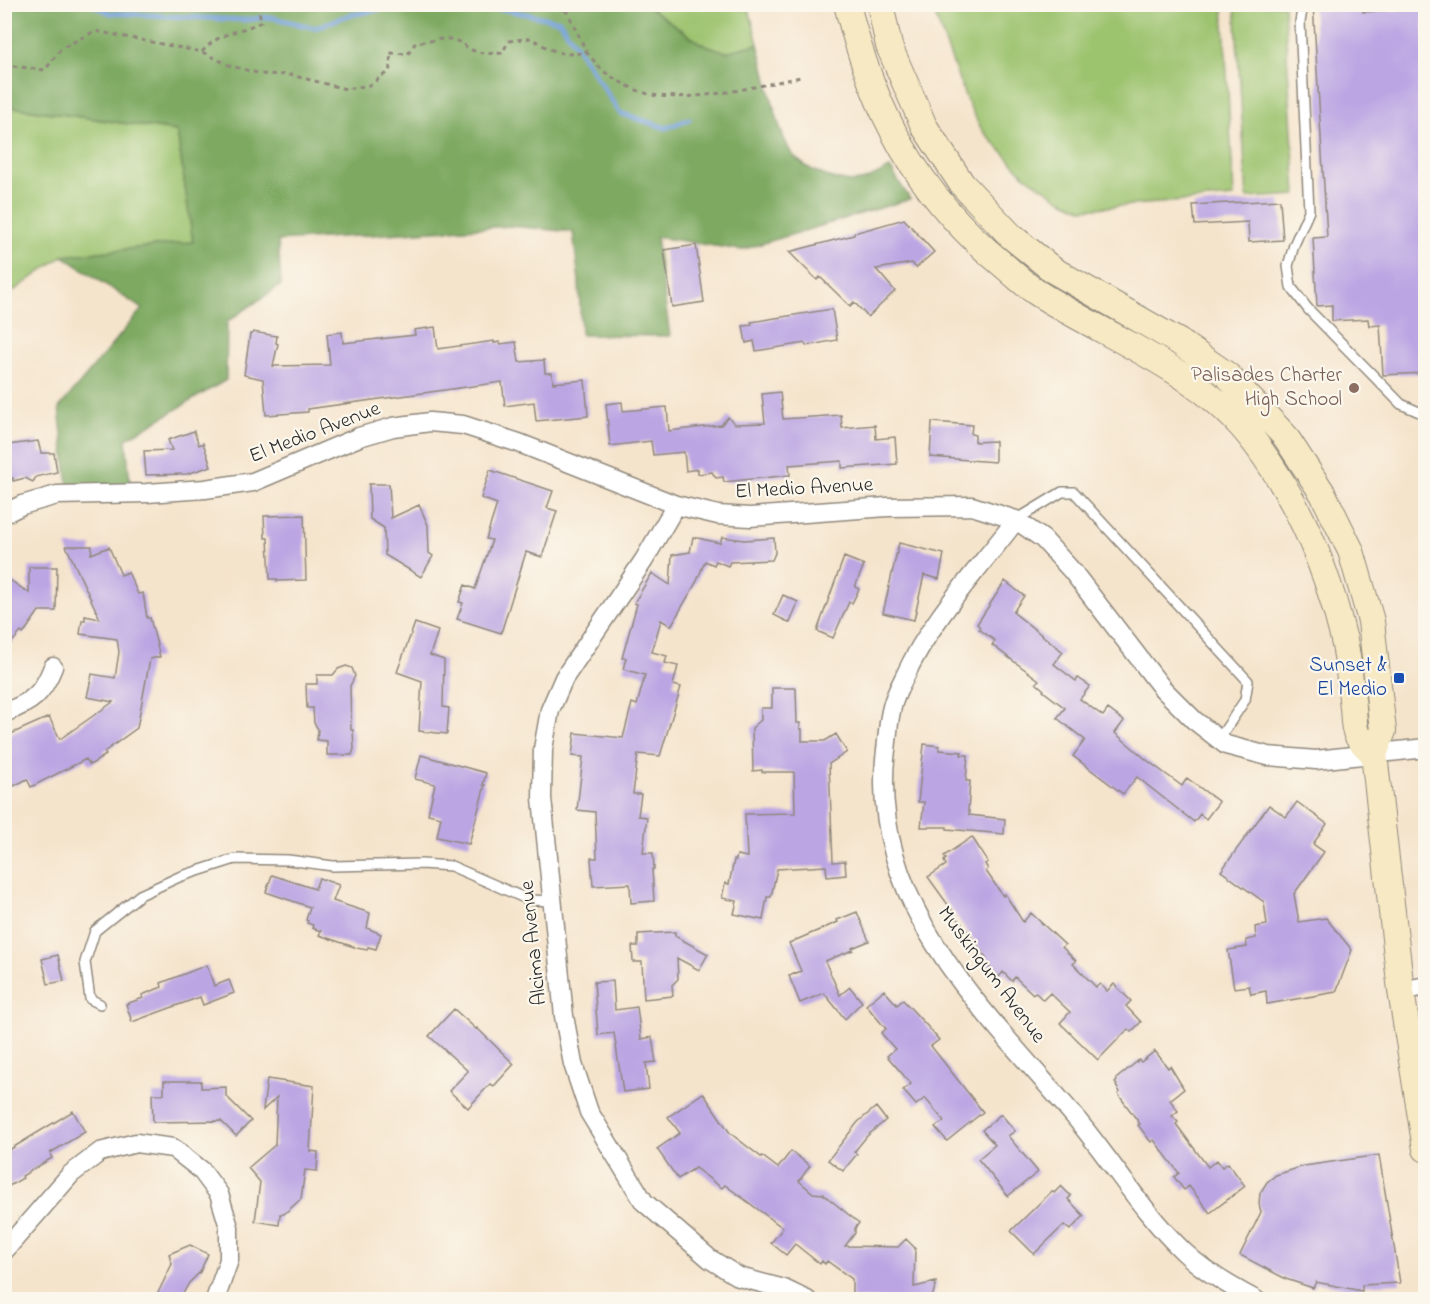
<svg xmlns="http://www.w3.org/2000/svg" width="1430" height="1304" viewBox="0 0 1430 1304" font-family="'Indie Flower',sans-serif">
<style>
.green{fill:#9cc36e;stroke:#64774c;stroke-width:1.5}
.forest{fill:#7da961;stroke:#546a46;stroke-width:1.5}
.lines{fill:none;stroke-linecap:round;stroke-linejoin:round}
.stream{stroke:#6e9dd7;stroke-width:5}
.building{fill:#bba5e3}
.lane-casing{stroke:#90887c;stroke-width:12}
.street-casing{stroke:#90887c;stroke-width:21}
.secondary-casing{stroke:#90887c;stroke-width:28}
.path{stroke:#90887c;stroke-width:3;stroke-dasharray:4.5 4.5;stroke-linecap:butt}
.lane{stroke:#fff;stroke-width:9}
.street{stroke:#fff;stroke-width:18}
.secondary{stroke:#f6e9c3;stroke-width:26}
.education-dot{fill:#8d6e63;stroke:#fbf7ec;stroke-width:2}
.transit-dot{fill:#1a4fb4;stroke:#fbf7ec;stroke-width:2}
.labels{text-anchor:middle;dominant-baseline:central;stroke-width:4.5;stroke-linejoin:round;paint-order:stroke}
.education-label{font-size:21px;fill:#785e54;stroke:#fbf7ec;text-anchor:end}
.street-label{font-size:21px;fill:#2b2b2b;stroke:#fbf7ec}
.transit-label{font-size:21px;fill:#164399;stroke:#fbf7ec;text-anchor:end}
</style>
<rect width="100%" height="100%" fill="#fbf7ec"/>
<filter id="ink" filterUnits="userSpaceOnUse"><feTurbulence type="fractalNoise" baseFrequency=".0167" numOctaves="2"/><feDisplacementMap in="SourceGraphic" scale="12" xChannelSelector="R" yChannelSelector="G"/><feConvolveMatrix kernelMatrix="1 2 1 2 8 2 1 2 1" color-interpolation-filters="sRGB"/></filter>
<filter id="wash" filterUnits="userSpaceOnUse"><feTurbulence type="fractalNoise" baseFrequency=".008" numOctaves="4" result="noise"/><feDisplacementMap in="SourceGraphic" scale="24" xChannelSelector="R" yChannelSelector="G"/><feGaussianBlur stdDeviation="1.35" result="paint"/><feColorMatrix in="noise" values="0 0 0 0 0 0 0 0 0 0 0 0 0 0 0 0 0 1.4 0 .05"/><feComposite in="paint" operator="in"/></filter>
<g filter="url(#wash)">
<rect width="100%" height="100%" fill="#f5e4cc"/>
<path class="green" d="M646,5H748L758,44L726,52L700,43Z
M934,5H1223L1234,197L1082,209L1060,199L1024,175L982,130L967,101L936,18Z
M1235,5H1284L1296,195L1247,198Z
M5,106L177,131L193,242L63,256L5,297Z"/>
<path class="forest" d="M5,5H646L700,43L726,52L758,44C766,72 776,127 790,151C803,170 843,187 865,180C873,177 882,172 890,168L910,199L741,250L656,237L670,336L581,335L579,281L573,232L511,226L278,241L281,285L227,322L226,380L126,439L131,493L69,494L59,408L142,309L63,256L193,242L177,131L5,106Z"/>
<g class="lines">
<path class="stream" d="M91,4L110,13L244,20L270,17L315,28L346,16L405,4
M477,4L560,21L620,113L666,128L689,119"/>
</g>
<g id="blocks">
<path class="building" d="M1313,4H1362L1363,12L1423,8L1425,51V373L1383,375L1380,325L1369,326L1368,319L1332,321V305L1317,306L1313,238L1327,237Z
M1280,200L1283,240L1249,242L1248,222L1195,225L1193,205Z
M904,219L934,252L916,268L912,263L876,269L895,291L868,317L854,302L850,306L820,277L817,280L789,252L854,235V233Z
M696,245L704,302L672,307L664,250Z
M832,309L837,340L806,346L805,343L756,351L754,341L746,343L743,326L752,325L751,322Z
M435,327L438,349L494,341V343L500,342V344L516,342L519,362L544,360L545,373H552L553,383L585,380L588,416L536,421L534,402L505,406L502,382L308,409V412L266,415L263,379L244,375L250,334H252L253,332L277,336L276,343L278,344L273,366L330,365L327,334L342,332L343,343L415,335L414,330Z
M780,392L783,419L841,415L842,428L875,425L876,439L895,437L897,464L842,468V461L789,465L790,475L724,482L723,477L716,478L712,472L698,474V469L686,471L684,452L653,455L651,441L610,446L606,404L622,402L623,411L667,407L669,431L721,425L728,417L735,424L765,423L762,394Z
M932,422L972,425L971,434L975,435V442L995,441V462L930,457Z
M194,431L199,445L203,443L211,466L187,474L146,475L144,451L172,450L168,440Z
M38,441L41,453H54L57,472L36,477L33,482L25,478L13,481V478L4,480V452L9,451L8,445Z
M490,470L553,491L547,508L557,511L542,557L526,552L501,633L457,619L463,603L459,602L465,585L475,589L492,540L486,539L497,504L481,498Z
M369,484H389L391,518L419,505L428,525L429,553L433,556L421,577L385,555L384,528L370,519Z
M304,515L306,580L277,581V579H270L268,538H265L264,516Z
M693,537L720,543L722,537L744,540L774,538L775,553L772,560L730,562L728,566L716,561L714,565L705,561L697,581L671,626L661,620L652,652L667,656L665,663L678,666L673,685L681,687L660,756L638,754L633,794H641L638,816L647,817L643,853H653L654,869H652L654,901L631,903L630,884L593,886L591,858H597L595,812L577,810L583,757L572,756L575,733L623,738L632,703L637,705L645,675L623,669L626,658H622L637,604L634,603L652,573L670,585L672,555L690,552Z
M899,543L944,554L939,579L924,575L914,620L883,613Z
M66,546H92L91,554L109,547L121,575L128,572L138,594L143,593L147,618H150L160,657L150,659L137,728L104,752L106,755L90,765L86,759L31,787L27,779L14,786L12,783L4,788V737L49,717L60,739L113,702L87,697L92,674L115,678L119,652L117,639L80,634L82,620H85V616L100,619Z
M844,557L864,565L855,587L859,589L852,603L849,602L833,638L817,631Z
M29,567H57L56,611H39L23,634L21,632L4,651V576L29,593Z
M1005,581L1024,596L1013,612L1063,652L1054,664L1076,681L1078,678L1090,686L1080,699L1103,716L1108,709L1124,721L1115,733L1148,761L1182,786L1187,778L1219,802L1206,819L1200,814L1194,822L1137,777L1123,794L1073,756L1085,740L1057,718L1065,708L1043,691L1044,690L1036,683L1039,680L992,645L995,641L979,629L980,627L977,624Z
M783,595L798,602L790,623L774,615Z
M415,623L438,631L430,655L444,660L443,707L449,708L447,734L419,731L422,681L397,672Z
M346,666L352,668L355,676L350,686L351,730H353L354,749L352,755H327V741L317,740L318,729L314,723L313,708H307L306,684H317V675H333L338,669Z
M772,688H796L797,723H800V729H802V741H825L836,734L847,752L829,764L833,862L845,861L846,875L827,877L826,866L777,869L771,897H767L763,920L734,914L737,901L722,898L725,883L729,884L734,860H736L737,855L747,857L745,814L795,813L794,772H762V770L753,771L752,728L761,720V708H772Z
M924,744L939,746V750L962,752L961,755H968L966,781H970L968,811H969V815L1005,819L1004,834L947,829V827H921L924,802H918Z
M421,755L486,773L483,785H485L469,844L437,837L441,817L428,814L435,784L415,779Z
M1297,802L1327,824L1313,844L1324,852L1294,894L1299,922L1326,918L1352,950L1336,992L1267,1004L1266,991L1251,994L1249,986L1234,988L1228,950L1247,947L1246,940L1256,938L1255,927L1267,925L1264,902L1221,871L1269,805L1286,817Z
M972,837L988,862L985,864L988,869L986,871L1003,896L1005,894L1023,922L1031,913L1065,945L1062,947L1076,961L1073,964L1096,987L1100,984L1107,991L1114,984L1131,1001L1126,1006L1141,1022L1131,1032L1128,1029L1098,1060L1060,1023L1070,1012L1050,993L1043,1000L1035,992L1033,994L1015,977L1012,981L1003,972L999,977L984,962L987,959L928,877L946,865L944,861L946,859L944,856Z
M272,875L315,889L319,878L339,885L333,901L370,913L367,928L381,934L376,949L368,947L367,950L357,948L319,935L321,931L312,928L313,925L307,923L308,921L306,920L310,907L266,892Z
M857,912L869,941L852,948L853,950L825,961L840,995L850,987L862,1002L845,1019L824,993L800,1003L789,976L801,971L789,943L838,922L837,920Z
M675,932V936L708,954L699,970L677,958L678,979L672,985L673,996L644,999L642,962H633L632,946H638V934Z
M58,955L64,981L48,984L42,959Z
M207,965L214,986L229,980L234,993L203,1005L200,997L132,1022L126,1004L143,998L142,995L162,987L161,983Z
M613,981L615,1010L637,1007L641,1039L652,1037L656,1062L646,1063L649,1089L623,1092L614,1033L598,1035L594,982Z
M884,990L897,1005L903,1000L928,1027L939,1040L931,1046L983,1112L947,1141L935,1127L944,1121L925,1098L916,1105L903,1090L911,1084L887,1056L895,1049L881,1033L886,1029L866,1005Z
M454,1009L476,1029L477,1028L514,1064L494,1086L490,1084L468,1108L449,1091L468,1071L429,1036Z
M1155,1051L1168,1068L1170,1066L1184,1089L1170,1100L1178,1111L1172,1116L1178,1122L1176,1124L1208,1167L1217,1160L1222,1167L1228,1163L1245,1186L1210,1213L1189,1186L1184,1190L1174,1177L1179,1173L1154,1140L1151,1142L1138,1125L1140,1124L1118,1094L1120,1092L1116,1086L1117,1085L1115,1083L1117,1081L1116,1079L1139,1060L1141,1062Z
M267,1079L314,1086L310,1151L318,1152L317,1171L305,1170L301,1199L284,1214H280L279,1225L255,1221L260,1182L248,1168L275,1145L277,1097L263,1110Z
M164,1081H201V1088L226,1087V1096L251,1121L236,1136L221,1121L153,1122L152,1094H164Z
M703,1093L730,1133L761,1157L762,1156L778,1168L791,1151L810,1166L799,1181L813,1193L823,1194L859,1223L855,1228V1233L845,1246L898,1247L906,1239L915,1248L914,1287L936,1282L932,1299H852V1279L827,1261L825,1264L822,1261L820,1264L795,1244L786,1255L771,1243L783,1228L725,1185L722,1188L695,1168L678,1179L657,1149L680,1133L668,1117Z
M876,1107L886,1120L867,1136L854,1152L857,1154L843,1171L828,1160L858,1122Z
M73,1111L85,1132L50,1153L52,1158L22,1176L23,1178L4,1189V1153Z
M1001,1114L1015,1131L1008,1136L1038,1172L1008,1196L978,1159L995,1145L982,1130Z
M1379,1155L1400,1283L1362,1285V1291L1316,1282L1313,1288L1286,1279L1240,1255L1261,1212L1259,1204L1260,1193L1267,1182L1276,1175L1304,1166Z
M1061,1186L1071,1196L1068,1199L1084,1216L1070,1230L1064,1225L1034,1254L1011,1231L1052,1191L1054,1193Z
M190,1245L208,1254L200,1272L189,1283L180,1299H155L172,1264L169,1254Z"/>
</g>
</g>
<g filter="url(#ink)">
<use href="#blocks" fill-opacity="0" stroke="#90887c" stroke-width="1.5"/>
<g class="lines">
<g class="lane-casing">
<path id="lane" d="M1303,4L1300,22L1309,211L1294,245L1288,266L1291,287L1308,309L1401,404L1426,415
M1016,520L1062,492H1074L1248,681L1245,700L1219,739
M100,1004L90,999L85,962L95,931L140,895L179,877L235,859L288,860L333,866L421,864L451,866L529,900L553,901"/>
</g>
<g class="street-casing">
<path id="street" d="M676,505L644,560L564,678L550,710L543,749L542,798L564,1016L573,1064L589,1112L644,1202L710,1259L739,1277L784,1289L807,1300
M4,514L22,505L57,495L147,493L205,489L253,482L359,437L393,427L430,422L463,425L519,443L676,505L718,515L750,517L887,507L972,506L1016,520L1043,539L1073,572L1162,688L1194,720L1226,745L1268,756L1316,760L1426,748
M1016,520C978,570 931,619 905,676C900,686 894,697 892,707C888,721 888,736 886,750C867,900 980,1006 1069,1110C1109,1156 1140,1210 1184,1252C1204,1271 1231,1287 1256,1300
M4,713C32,702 42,695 53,667
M1401,991L1426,986
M4,1251L71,1174L100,1152L136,1143L173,1148L201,1170L219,1194L229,1227V1260L215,1300"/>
</g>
<g class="secondary-casing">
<path id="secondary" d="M847,4C873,111 917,194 1002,264C1013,273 1024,284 1036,292C1112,341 1200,368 1256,444C1299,502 1326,566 1343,636C1349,659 1350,684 1353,708C1354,716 1353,724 1356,732C1358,740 1368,748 1374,754
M880,4L889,46L924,126L962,184L1011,236L1053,270L1179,342L1227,375L1285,436L1323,494L1351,551L1371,621L1383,731L1374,754L1401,991L1426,1149"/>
</g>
<path class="path" d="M558,4L568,13L587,53
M202,52C217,33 240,32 261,22L258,4
M4,65L45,70L62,48L95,31L202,52L231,66L261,74L291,75L346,89L370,85L389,71L391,65L390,53L408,54L416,42C427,43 438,38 449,39C457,39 463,45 470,49C479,54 492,54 502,53L509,41L531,38L549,49L565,54L587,53C593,59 599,68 606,73C620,83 643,95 660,96C707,100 756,86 801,77"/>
<use href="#lane" class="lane"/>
<use href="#street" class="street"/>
<use href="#secondary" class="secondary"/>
</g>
</g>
<circle class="education-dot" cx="1354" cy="388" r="6"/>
<rect class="transit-dot" x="1393" y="672" width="12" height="12" rx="3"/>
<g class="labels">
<g class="education-label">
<text x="1342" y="376">Palisades Charter<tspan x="1342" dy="24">High School</tspan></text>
</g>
<g class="street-label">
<text transform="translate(315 433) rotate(-21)">El Medio Avenue</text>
<text transform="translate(804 489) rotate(-3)">El Medio Avenue</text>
<text transform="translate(534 943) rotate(-96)">Alcima Avenue</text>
<text transform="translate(991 975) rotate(53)">Muskingum Avenue</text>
</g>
<g class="transit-label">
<text x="1387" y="666">Sunset &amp;<tspan x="1387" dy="24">El Medio</tspan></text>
</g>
</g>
<rect width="1430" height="1304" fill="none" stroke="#fbf7ec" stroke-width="24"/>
</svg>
